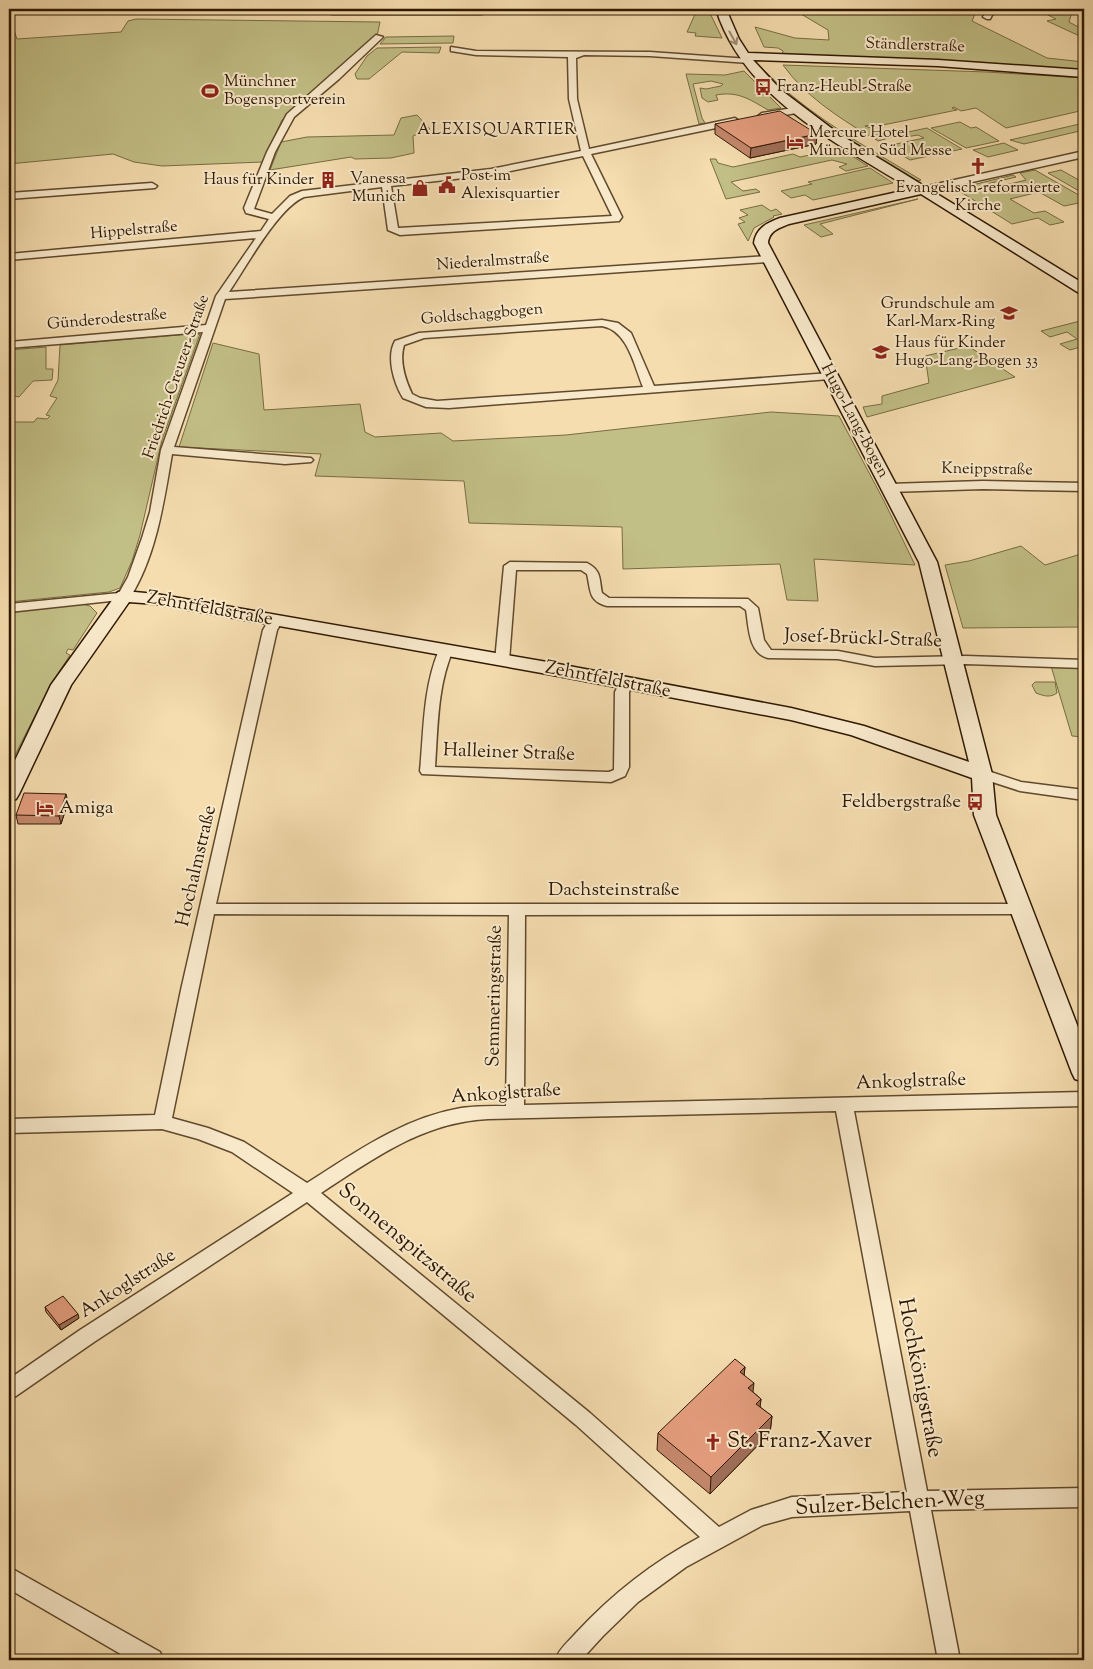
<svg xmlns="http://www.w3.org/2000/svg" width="1093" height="1669" viewBox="0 0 1093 1669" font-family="'Sorts Mill Goudy',serif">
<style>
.green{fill:#c2bf86;stroke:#786c43}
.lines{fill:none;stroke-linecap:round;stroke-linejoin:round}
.street-casing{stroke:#60492c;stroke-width:3}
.secondary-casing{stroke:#2f1800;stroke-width:3}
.street{fill:#f8e9cb;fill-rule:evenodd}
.secondary{fill:#f8e9cb;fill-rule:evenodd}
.wall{fill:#c4876c;stroke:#2f1800}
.shaded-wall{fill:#a06e58;stroke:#2f1800}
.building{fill:#e49d7e;stroke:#2f1800}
.oneway{stroke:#9e8b70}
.labels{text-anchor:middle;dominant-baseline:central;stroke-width:4;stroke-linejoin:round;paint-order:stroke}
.far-street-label{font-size:16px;fill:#2f1800;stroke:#f8e9cb}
.far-poi-label{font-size:16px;fill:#2f1800;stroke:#f8e9cb;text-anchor:start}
.far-neighbourhood-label{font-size:16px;letter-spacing:1px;fill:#2f1800;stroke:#f8e9cb}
.street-label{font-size:19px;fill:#2f1800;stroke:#f8e9cb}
.poi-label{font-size:19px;fill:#2f1800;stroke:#f8e9cb;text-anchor:end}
.near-street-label{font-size:22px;fill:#2f1800;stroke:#f8e9cb}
.near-poi-label{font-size:22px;fill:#2f1800;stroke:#f8e9cb;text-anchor:start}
</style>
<rect width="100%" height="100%" fill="#f5ddaf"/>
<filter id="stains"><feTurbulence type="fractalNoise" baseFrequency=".004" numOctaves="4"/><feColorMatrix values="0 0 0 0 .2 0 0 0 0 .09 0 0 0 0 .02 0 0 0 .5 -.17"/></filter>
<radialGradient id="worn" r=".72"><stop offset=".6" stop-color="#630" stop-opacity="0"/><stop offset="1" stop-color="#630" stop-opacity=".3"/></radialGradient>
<path class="green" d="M695,9H708L722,38L695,36L696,33L687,32L696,12Z
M773,9H977L972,21L1047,58L1084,62V71L981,63L782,55L783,51L778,48L764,47L755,27L795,38L829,40L828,30L801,14Z
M1049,9H1073L1069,22L1084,30V38L1047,21L1056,19L1040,11Z
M136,19L380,22L377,36L282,120L263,162L162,166L134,162L113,154L9,164V21H11L17,39L121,32L128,21Z
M454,36L453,43L380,44L386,37Z
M441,47L439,53L402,52L369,79H357L355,74L367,56L377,48Z
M783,65L987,72L1084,78V110L1006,128L976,108L961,111L954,107L952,108L957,110L878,126L875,124L865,126L871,128L879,135L869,136C838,117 804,95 783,65Z
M762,68C807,115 867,147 921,180L918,181C859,144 808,120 759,69Z
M744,71L781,108L768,110C749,99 738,91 716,95L718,100L708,102L702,98L700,88L706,89L721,86L723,84L711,81L693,84L702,118L705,123L699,124L686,74L725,75Z
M417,115L430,129L413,136L414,153L391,158L355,159L351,157L270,170L281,142L307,137L394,135L401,118Z
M960,122L971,128L976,127L999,141L966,148L931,128Z
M1084,123V130L1024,144L1010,140Z
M927,128L962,149L910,160L887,146L924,138L918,135L900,138L896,136L878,141L875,139Z
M1004,143L1018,150L988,157L973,150Z
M829,151L833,153L844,151L868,166L846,171L839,167L847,164L832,160L735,181L731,182L743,191L756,189L760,192L726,199L710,159H716L718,163L733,167L793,154L800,157Z
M870,168L893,183L813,200L805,195L791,198L781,191L812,184L808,182Z
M1035,170L1084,198V202L1064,206L1039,192L1010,199L1034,213L1045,211L1064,222L1050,225L1038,218L1012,224L956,189L1013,175L1016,177L983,185L990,189L1026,180L1020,173Z
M1061,170L1084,183V190L1079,191L1048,173Z
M918,199L820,224L833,234L821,237L804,225Z
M762,205L771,211L776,209L782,214L773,216L774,217L754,228L748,241L738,224L745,222L739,218L748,215L740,210Z
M1084,320V346L1070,350L1060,344L1077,339L1067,332L1050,337L1041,331Z
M189,334H200L162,440L140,535L132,561L120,588L109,592L9,602V422H34L37,418L47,419L50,416L46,415L57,398L50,396L58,380L60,345Z
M213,343L259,354L264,410L360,404L365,432L375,437L441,433L453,441L566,435L771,412L839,416L884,501L915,565L814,559L818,601L787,600L780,564L623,569L622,527L469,523L464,481L315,476L321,454L179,447Z
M968,346L1015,377L867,417L863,407L882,404V396L929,383L925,356Z
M46,347V369H53L52,380L33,381L19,397L9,395V350Z
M1021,546L1045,565L1084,553V627L963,628L945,565L969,561Z
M82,604L90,606L97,613L73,650L68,649L66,653L70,655L51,684L9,767V627L15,612Z
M1051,666L1084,668V689H1080L1082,695L1084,696V737L1072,736Z
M1035,682H1055L1057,693C1050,698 1044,696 1036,693L1032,685Z"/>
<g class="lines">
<g class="street-casing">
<path id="street" d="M323,9L482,10L486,12L482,14H333L325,13Z
M987,9H995L990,19H987L983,17Z
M376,35L383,37L339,79L294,117L275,152L254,209L272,214L290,196L302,191L491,169L581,151L569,99L568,57L476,55L451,51V47L476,51L650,52L749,59L753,61L749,63L650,56L584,55L576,58L577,99L589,149L735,118L739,121L735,124L591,154L622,217L619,221L400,235L388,230L382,187L304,197C278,208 246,267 229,292L768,256L773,259L768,262L225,299L174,447L311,458L313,460L311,462L285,464L172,454C164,501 156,558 129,599L9,612V604L119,593L128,577L142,538L150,512L161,450L203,332L9,348V342L206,325L216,296L256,238L9,260V254L261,231L269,219L246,213L244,208L267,152L287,114ZM583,156L612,216L398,228L391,186L491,175Z
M799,107L803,110L802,112L762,119L758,116L762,113Z
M1084,151V157L923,193L918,190L923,187Z
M152,183L157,186L155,188L9,199V193Z
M602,320L618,323L631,333L654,386L830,373L835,376L830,379L449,408L426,407L403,398C394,383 386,357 395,341L419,333ZM602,326C628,331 634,365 643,387L437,401L420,398L412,394C405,379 399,361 404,345L424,338Z
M983,481L1084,483V491L983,489L889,492L883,488L889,484Z
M510,562L587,563C602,571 599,579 602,593L609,598L748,599L758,608L764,640L771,650L838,651L875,658L966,656L1084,660V668L966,664L875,666L838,659L768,658C748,653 749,626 746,610L740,606H607C588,601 591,590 587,574L581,570H516L509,661L502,665L495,661L504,566Z
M276,616L283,620L277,630L216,904H1022L1028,905L1030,909L1028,913L1022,914L525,915L524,1105L1084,1092V1106L854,1111L927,1491L1084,1488V1507L931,1510L960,1660H938L910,1511L792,1517L763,1525L686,1567L638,1602L603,1636L581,1660H555C559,1649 568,1642 576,1633C612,1594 653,1562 700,1537L576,1425L307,1202L94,1342L16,1396L9,1399V1379L80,1330L293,1193L232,1152L198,1139L162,1129L9,1133V1119L155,1115L181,990L263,630L271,617ZM214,914L509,915L506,1106C491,1106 476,1106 461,1108C403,1118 356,1152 307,1183L244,1142L208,1128L172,1118ZM836,1111L907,1492L792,1497L751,1510L719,1527L590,1413L321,1193C373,1159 423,1122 488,1119Z
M446,646L453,650C437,687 438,727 435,767L609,772L614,770L615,692L621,680L626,679L633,683L629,692V767L625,776L611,782L422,774L420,771C424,730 423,688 439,650Z
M982,769L1021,782L1084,790V800L1020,791L977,777L975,774L977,771Z
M9,1567L160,1652L163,1660H131L9,1589Z"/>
</g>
<g class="secondary-casing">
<path id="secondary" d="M716,9H726L739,39L748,53L938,60L1084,70V77L938,66L753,60L781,90L839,134L1084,284V294L1079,293L921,194L789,224C779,228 769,231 768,243L937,562L992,774L996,815L1084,1043V1082L1075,1079L1072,1073L974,815L972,778L851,735L791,720L553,675L156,604L129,602L71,685L19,794L16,799L9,801V773L51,685L118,592L124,591L156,594L553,663L791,708L864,726L969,762L919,562L754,243C756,228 767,223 780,218L911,189C837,143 744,98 716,9Z"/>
</g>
<use href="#street" class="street"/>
<use href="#secondary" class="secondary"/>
</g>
<path class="wall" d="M715,124L817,134L816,144L750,158L715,134Z
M68,802L61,824H18L16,815Z
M45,1307L79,1318L61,1330L46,1312Z
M745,1367L744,1375L753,1392L761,1399L760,1407L772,1416L770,1433L710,1494L657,1450L658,1433Z"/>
<path class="shaded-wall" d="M817,134L816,144L750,158L751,148Z
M66,794L68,802L61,824L59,816Z
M78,1314L79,1318L61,1330L59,1325Z
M745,1367L743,1384L740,1372Z
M754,1383L752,1400L748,1388Z
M761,1399L759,1415L756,1404Z
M772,1416L770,1433L710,1494L711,1477Z"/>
<path class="building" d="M780,111L817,134L751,148L715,124Z
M24,793L66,794L59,816L16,815Z
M63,1296L78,1314L59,1325L45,1307Z
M735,1359L745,1367L740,1372L754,1383L748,1388L761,1399L756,1404L772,1416L711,1477L658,1433Z"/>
<defs><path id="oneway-shaft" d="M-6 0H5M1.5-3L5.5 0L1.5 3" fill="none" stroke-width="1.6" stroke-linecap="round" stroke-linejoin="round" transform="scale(1.25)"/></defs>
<use class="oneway" href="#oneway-shaft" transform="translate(733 38) rotate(61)"/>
<defs>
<g id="bus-bare" transform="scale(1.35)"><path d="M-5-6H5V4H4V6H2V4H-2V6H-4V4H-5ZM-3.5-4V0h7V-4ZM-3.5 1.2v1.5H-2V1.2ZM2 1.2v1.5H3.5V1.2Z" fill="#8f2418" stroke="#f8e9cb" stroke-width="2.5" paint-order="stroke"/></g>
<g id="stadium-bare" transform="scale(1.35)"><path d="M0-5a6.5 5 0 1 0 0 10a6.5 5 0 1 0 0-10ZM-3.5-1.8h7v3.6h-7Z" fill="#8f2418" stroke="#f8e9cb" stroke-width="2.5" paint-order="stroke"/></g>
<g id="hotel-bare" transform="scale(1.35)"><path d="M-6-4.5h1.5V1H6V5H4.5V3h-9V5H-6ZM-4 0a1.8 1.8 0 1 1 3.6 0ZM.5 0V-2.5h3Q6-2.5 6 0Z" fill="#8f2418" stroke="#f8e9cb" stroke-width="2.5" paint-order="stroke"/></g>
<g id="church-bare" transform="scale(1.35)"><path d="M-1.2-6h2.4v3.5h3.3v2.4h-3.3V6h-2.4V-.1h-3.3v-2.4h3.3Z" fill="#8f2418" stroke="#f8e9cb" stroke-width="2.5" paint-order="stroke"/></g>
<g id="building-bare" transform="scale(1.35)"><path d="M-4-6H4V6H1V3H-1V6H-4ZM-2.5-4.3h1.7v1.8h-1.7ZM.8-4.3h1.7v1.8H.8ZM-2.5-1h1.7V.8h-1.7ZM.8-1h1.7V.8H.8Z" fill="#8f2418" stroke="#f8e9cb" stroke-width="2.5" paint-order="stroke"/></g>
<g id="civic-bare" transform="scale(1.35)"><path d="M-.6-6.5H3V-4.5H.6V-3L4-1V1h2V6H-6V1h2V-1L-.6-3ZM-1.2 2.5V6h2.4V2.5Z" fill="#8f2418" stroke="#f8e9cb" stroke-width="2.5" paint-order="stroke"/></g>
<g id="shop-bare" transform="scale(1.35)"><path d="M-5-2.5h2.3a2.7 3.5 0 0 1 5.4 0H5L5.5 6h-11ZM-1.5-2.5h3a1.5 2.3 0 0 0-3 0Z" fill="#8f2418" stroke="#f8e9cb" stroke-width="2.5" paint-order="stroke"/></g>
<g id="school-bare" transform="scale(1.35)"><path d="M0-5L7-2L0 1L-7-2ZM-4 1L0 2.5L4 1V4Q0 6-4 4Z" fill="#8f2418" stroke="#f8e9cb" stroke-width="2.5" paint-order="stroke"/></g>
</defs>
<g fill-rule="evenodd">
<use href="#bus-bare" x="763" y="87"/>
<use href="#stadium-bare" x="210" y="91"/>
<use href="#hotel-bare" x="795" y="142"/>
<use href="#church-bare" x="978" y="166"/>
<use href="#building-bare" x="328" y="180"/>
<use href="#civic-bare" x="447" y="185"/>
<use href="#shop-bare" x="420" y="188"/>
<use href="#school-bare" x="1009" y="313"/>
<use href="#school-bare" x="881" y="352"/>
<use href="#bus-bare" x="975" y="802"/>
<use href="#hotel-bare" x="45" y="808"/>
<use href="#church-bare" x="713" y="1442"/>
</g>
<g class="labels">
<g class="far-street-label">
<text transform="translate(915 46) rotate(2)">Ständlerstraße</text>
<text transform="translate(134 231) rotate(-5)">Hippelstraße</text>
<text transform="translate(493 262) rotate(-4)">Niederalmstraße</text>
<text transform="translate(482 315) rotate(-5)">Goldschaggbogen</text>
<text transform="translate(107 320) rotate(-5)">Günderodestraße</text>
<text transform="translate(177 377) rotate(-71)">Friedrich-Creuzer-Straße</text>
<text transform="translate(854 421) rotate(62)">Hugo-Lang-Bogen</text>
<text transform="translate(987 470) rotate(1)">Kneippstraße</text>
</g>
<g class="far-poi-label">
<text x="224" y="82">Münchner<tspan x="224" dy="18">Bogensportverein</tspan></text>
<text x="777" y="87">Franz-Heubl-Straße</text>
<text x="809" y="133">Mercure Hotel<tspan x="809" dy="18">München Süd Messe</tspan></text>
<text x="461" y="176">Post im<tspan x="461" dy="18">Alexisquartier</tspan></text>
<text x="406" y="179" text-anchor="end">Vanessa<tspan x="406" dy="18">Munich</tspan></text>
<text x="314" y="180" text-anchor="end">Haus für Kinder</text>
<text x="978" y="188" text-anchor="middle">Evangelisch-reformierte<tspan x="978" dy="18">Kirche</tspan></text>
<text x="995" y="304" text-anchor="end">Grundschule am<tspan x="995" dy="18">Karl-Marx-Ring</tspan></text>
<text x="895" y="343">Haus für Kinder<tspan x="895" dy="18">Hugo-Lang-Bogen 33</tspan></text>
</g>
<g class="far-neighbourhood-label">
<text x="497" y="130">ALEXISQUARTIER</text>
</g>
<g class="street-label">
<text transform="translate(210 609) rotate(10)">Zehntfeldstraße</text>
<text transform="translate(863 639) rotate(2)">Josef-Brückl-Straße</text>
<text transform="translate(608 680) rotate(11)">Zehntfeldstraße</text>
<text transform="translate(509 753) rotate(2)">Halleiner Straße</text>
<text transform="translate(197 866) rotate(-77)">Hochalmstraße</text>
<text x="614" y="890">Dachsteinstraße</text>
<text transform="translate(495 996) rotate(-89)">Semmeringstraße</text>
<text transform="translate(911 1082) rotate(-2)">Ankoglstraße</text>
<text transform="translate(506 1094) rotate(-4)">Ankoglstraße</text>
<text transform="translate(128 1284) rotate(-33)">Ankoglstraße</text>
</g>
<g class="poi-label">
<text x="961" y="802">Feldbergstraße</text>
<text x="59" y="808" text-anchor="start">Amiga</text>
</g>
<g class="near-street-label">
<text transform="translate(407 1244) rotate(40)">Sonnenspitzstraße</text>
<text transform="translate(919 1378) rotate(79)">Hochkönigstraße</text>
<text transform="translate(890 1504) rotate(-3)">Sulzer-Belchen-Weg</text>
</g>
<g class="near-poi-label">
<text x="727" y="1442">St. Franz-Xaver</text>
</g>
</g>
<rect width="1093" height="1669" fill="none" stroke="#f5ddaf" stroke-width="30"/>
<rect x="10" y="10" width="1073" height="1649" fill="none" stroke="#2f1800" stroke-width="2.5"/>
<rect x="15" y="15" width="1063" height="1639" fill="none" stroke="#2f1800"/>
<rect width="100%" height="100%" filter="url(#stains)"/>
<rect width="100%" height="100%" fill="url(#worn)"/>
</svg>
